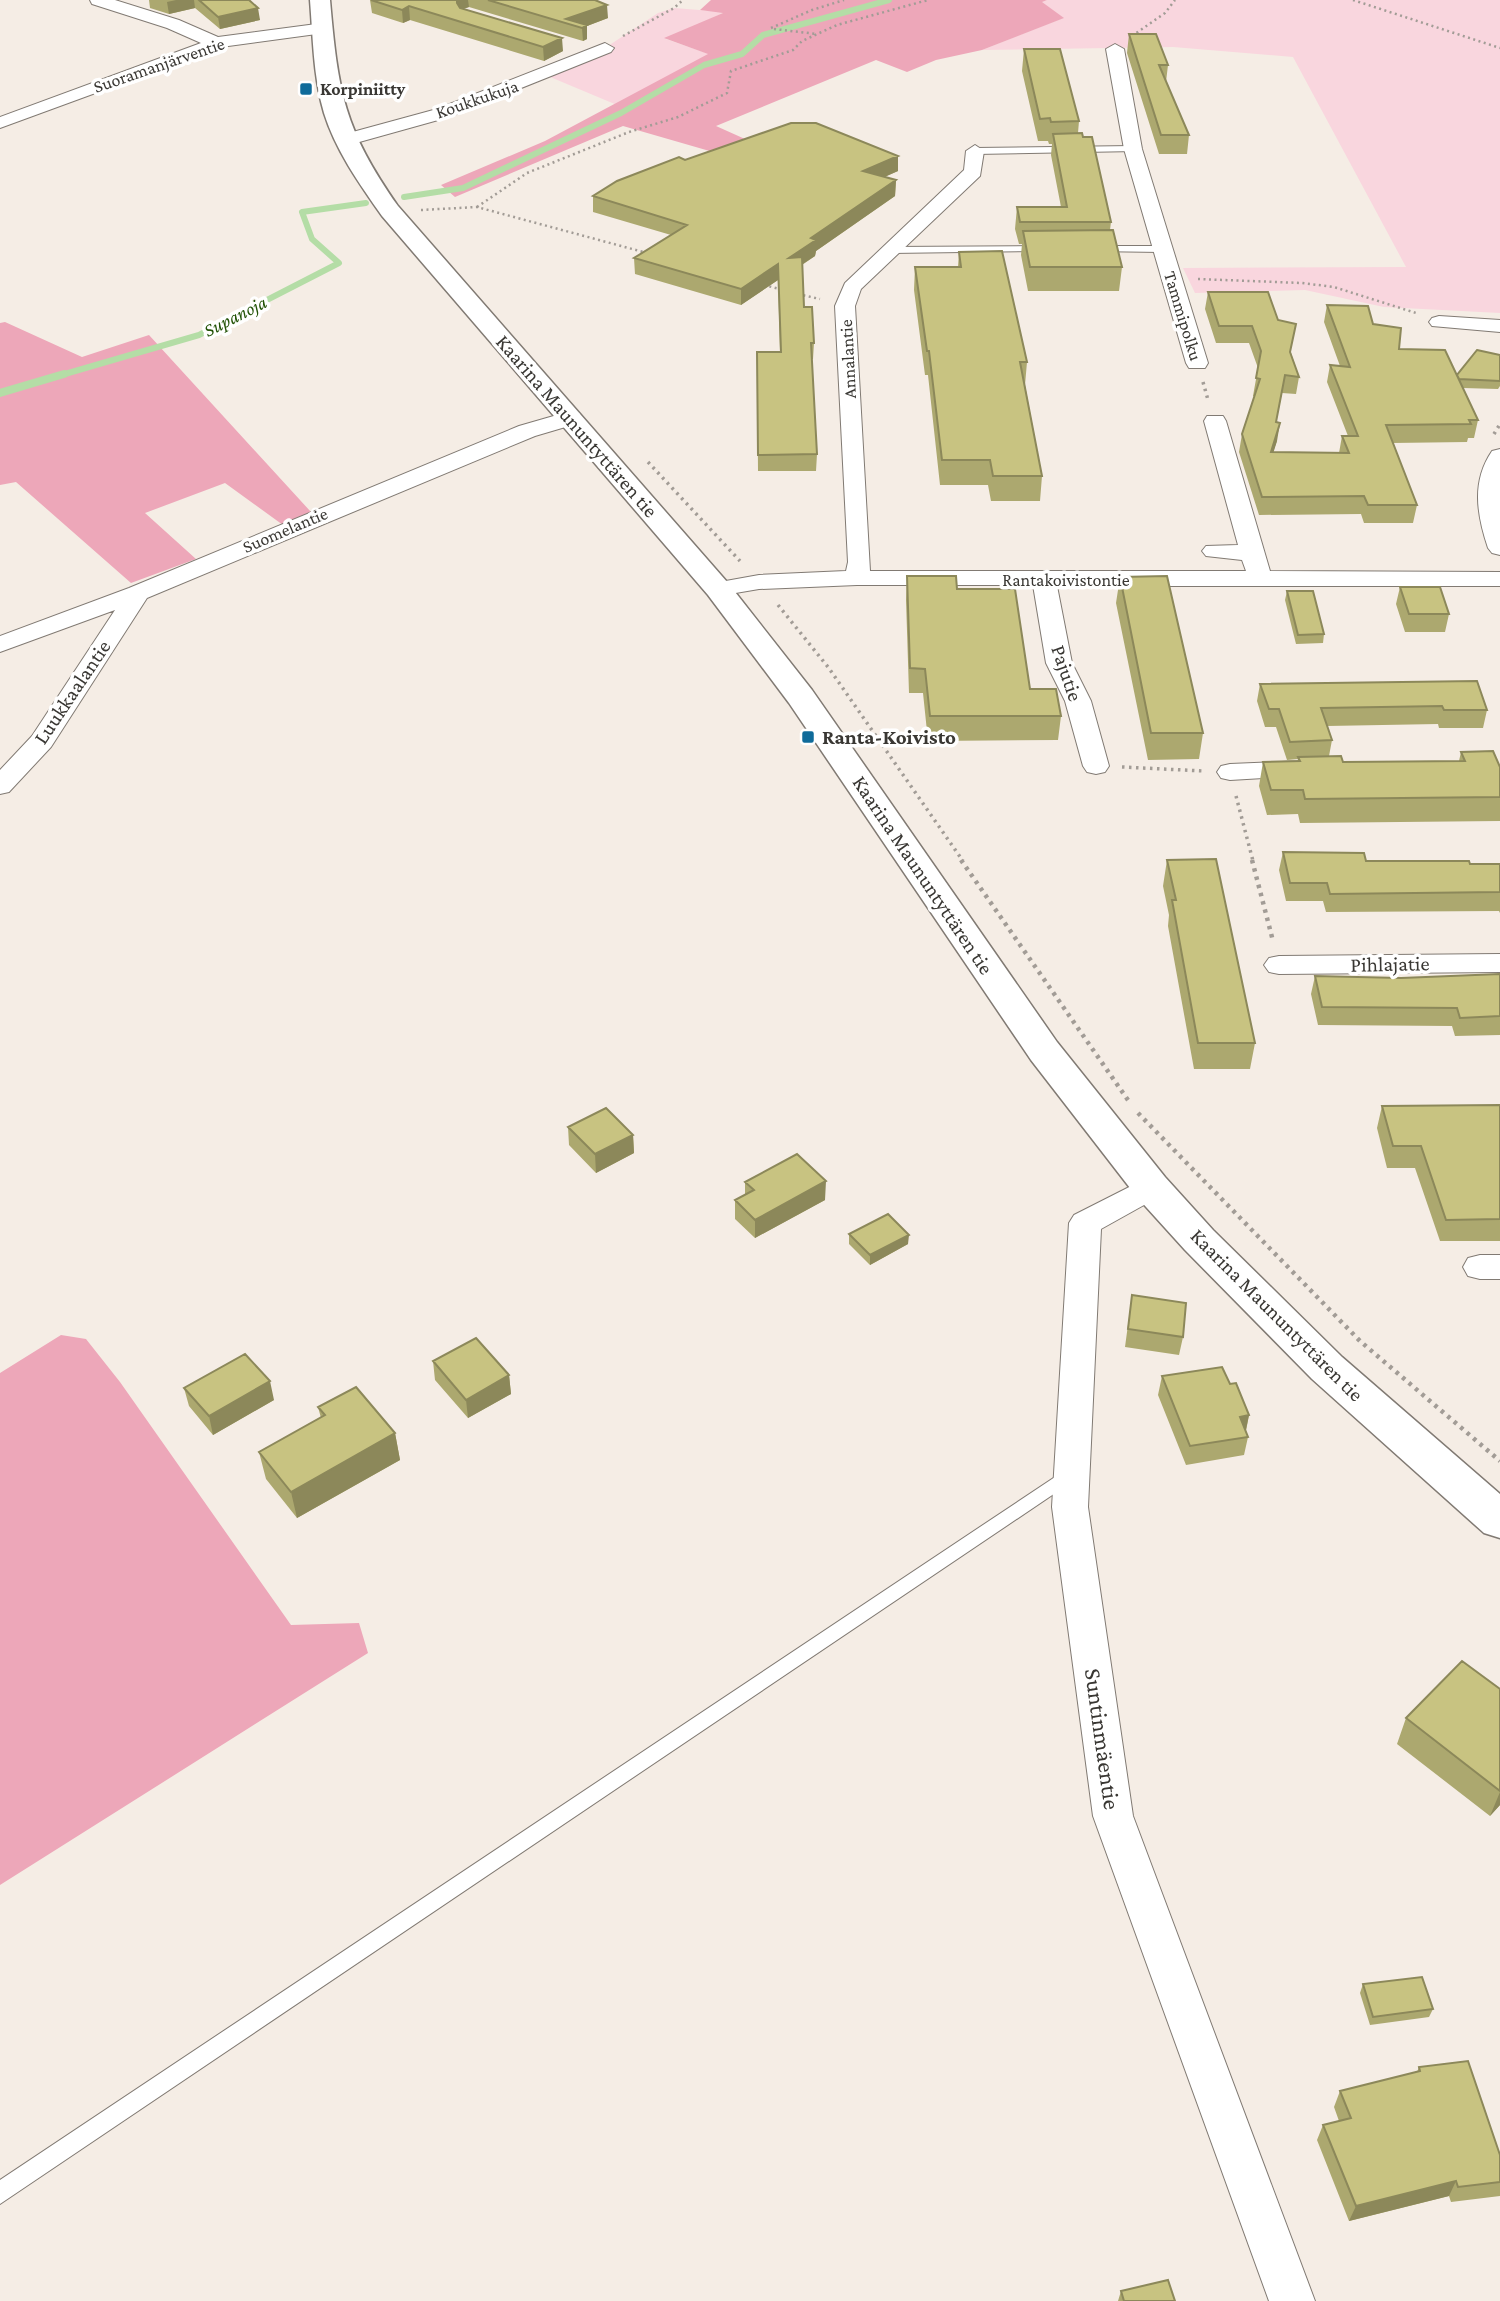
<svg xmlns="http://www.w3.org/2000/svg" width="1500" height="2301" viewBox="0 0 1500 2301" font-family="'Crimson Pro',serif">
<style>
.green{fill:#f9d6de}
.forest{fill:#eda7b9}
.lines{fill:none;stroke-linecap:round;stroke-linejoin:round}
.stream-far1{stroke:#b4dda6;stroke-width:6}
.stream{stroke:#b4dda6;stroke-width:8}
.service-casing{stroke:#817a73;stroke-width:2}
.minor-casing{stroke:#817a73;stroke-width:2}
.secondary-casing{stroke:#817a73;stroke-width:3}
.path-far2{stroke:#a29c96;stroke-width:2.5;stroke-dasharray:2 3.5;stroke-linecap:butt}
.path-far1{stroke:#a29c96;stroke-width:3.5;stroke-dasharray:2.5 4.5;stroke-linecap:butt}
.path{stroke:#a29c96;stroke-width:4.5;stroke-dasharray:3.5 5;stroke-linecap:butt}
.service{fill:#fff;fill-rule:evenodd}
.minor{fill:#fff;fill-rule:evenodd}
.secondary{fill:#fff;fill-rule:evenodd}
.wall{fill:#aca86f}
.shaded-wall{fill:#8c885a}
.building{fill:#c8c381;stroke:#8c885a;stroke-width:2}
.poi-dot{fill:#0f6b9a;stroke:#fff;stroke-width:2.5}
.labels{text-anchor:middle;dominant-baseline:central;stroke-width:7;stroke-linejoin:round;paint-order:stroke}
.far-street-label{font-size:18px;fill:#393733;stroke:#fff}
.far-poi-label{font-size:18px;font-weight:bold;fill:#393733;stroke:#fff;text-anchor:start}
.far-water-label{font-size:19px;font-style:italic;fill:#225307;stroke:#fff}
.street-label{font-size:21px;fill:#393733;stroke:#fff}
.poi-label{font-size:21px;font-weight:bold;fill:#393733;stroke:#fff;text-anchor:start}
.near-street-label{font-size:24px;fill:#393733;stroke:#fff}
</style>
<rect width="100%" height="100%" fill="#f5ede5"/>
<path class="green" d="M1047,0H1500V313L1384,307L1305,290L1195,293L1183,268L1406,267L1293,57L1173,47L982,50L1063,18L1041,2Z
M674,8L725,12L666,39L709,54L617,105L543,74L605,48L658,13Z"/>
<path class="forest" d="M711,0H1047L1042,2L1064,18L982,50L936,60L907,72L876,60L716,126L745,139L713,152L623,126L455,197L441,185L545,141L708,54L664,38L723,13L700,10Z
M5,322L82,357L149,335L311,512L283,525L225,483L145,513L196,559L131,583L16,482L0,485V323Z
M61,1335L86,1339L120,1382L291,1625L359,1623L368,1653L0,1885V1373Z"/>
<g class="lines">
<path class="stream-far1" d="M404,197L463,188L621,113L704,65L742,54L763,35L889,0
M58,376L199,335L339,263L312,239L302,212L366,203"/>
<path class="stream" d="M0,393L64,374"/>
<g class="service-casing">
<path id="service" d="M1133,146L1136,147V151L975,154L970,151L975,148Z
M1040,246L1045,249L1044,251L891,253L886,250L891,247Z
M1097,246H1161L1166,249L1161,252L1093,251L1092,249Z
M1070,1467L1076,1469L1079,1474L1076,1479L0,2204V2180Z"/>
</g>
<g class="minor-casing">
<path id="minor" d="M90,0H115L179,20L218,37L324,23L332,28L324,33L221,47L0,128V117L201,43L167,28L92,4Z
M605,43L614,48L611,52L449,117L345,146L336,140L338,136L437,109Z
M1115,44L1124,49L1142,149L1208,363L1205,368H1189L1186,363L1124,149L1106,49Z
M975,145L984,151L980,176L861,289L855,306L870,571H1246L1242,560L1206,556L1202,551L1206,546L1238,545L1204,421L1207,416H1223L1226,421L1270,571L1500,572V586H1057L1072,663L1091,701L1109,766L1105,772L1096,774L1087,772L1083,766L1065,701L1046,663L1033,585H857L759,589L718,596L709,594L706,589L709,584L759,575L846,571L848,562L835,306L845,283L964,170L966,151Z
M1439,316L1500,320V332L1432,326L1429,322L1432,318Z
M571,411L579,413L582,418L579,423L535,436L147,598L51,747L9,792L0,794V770L32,736L115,610L0,652V636L129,588L519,426Z
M1500,449V555L1492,553L1488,548C1477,515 1471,482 1492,451Z
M1306,761L1315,763L1319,769L1315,775L1230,780L1221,778L1217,772L1221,766L1230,764Z
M1500,954V972L1279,974L1269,972L1264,965L1269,958L1279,956Z
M1151,1176L1162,1179L1167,1187L1162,1195L1101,1229L1088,1507L1133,1816L1315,2301H1269L1093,1816L1052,1507L1069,1223L1074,1215Z
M1480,1255H1500V1279H1480L1468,1276L1463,1267L1468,1258Z"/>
</g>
<g class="secondary-casing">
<path id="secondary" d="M310,0H330C338,92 344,129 398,206L728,583L812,690L1057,1042L1165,1177L1213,1230L1342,1357L1500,1494V1538L1484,1533L1312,1379L1185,1250L1137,1197L1031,1060L789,703L708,595L382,216C359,183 336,151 324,113C313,76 313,37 310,0Z"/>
</g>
<path class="path-far2" d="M1353,0L1500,48
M771,28L812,10L844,0
M774,29L817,34
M623,36L674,8L683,0
M1132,36L1165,13L1175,0
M477,207L527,173L629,132L678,117L727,93L731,71L793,50L802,41L837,25L928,0
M421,210L477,207L647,253
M1198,279L1302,283L1334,287L1416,313
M764,285L783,290
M798,294L820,299"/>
<path class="path-far1" d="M1203,382L1208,400
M1494,434L1500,424
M648,462L740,561
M778,605L828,667L963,861
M1122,767L1204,771
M1236,796L1253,861"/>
<path class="path" d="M961,860L1130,1103
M1252,860L1273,941
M1138,1113L1360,1341L1500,1461"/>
<use href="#service" class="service"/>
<use href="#minor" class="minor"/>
<use href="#secondary" class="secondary"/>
</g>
<path class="wall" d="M149,0H249L260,20L220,29L195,8L169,14L150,8Z
M370,0H595L608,18L587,26V39L583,41L469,7L463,9L563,51L544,61L410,20L403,23L372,13Z
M1129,34L1168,65L1166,82L1189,135L1187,154H1159L1127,53Z
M1024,49L1079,121L1078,133L1111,222L1110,230L1122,267L1119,291H1028L1021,255L1022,244H1019L1015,229L1017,207H1061L1051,155L1052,144H1049L1048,141H1038L1022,71Z
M685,160L898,171L884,177L896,180L895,196L816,251L815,256L802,265L804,307L814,343L813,359H812L817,454L816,471H758L757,352H780L778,280L741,305L635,274L634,258L671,235L593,212V196Z
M959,252L1027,362L1025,385L1042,476L1040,501H991L988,485H940L928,375H925L914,290L915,267H958Z
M1208,292L1291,353L1299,377L1296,394L1282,393L1276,423L1277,441L1273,452L1339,453L1342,436H1348L1327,382L1330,365L1340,366L1324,322L1327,305L1373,324L1399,349L1457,375L1500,355V386L1498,389L1463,388L1478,420L1474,438H1468L1467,442L1392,443L1417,505L1413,523H1364L1361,514L1259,515L1239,452L1242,434L1254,396H1253L1258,368L1249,343H1216L1205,309Z
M907,576L957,589L1030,689L1061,716L1058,740L928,741L923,693H909L906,600Z
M1120,577L1203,733L1199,759L1148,760L1116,603Z
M1400,587L1449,614L1445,632H1405L1396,604Z
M1287,591L1324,634L1323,643L1296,644L1285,600Z
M1260,684L1487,710L1483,728H1439L1438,724L1327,726L1332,740L1329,756L1343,762L1459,761L1461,752L1500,767V821L1300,823L1298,814L1267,815L1259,786L1263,762L1297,761L1298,759L1287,760L1276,727H1265L1257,701Z
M1283,852L1366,861L1470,864H1500V913L1499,911L1326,912L1323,901H1286L1279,870Z
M1167,860L1255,1043L1250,1069H1194L1168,926L1169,915L1163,886Z
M1500,974V1035L1455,1036L1452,1026L1318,1025L1311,994L1315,976L1401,978Z
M1500,1105V1241H1440L1415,1168H1387L1377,1128L1382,1106Z
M568,1127L633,1135L634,1153L596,1173L569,1145Z
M745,1182L825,1200L755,1238L735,1219V1200L745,1195Z
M849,1234L908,1244L870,1265L849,1244Z
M1132,1295L1183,1337L1179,1355L1125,1347Z
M433,1361L509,1375L511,1394L468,1418L435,1380Z
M1162,1376L1230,1384L1249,1415L1246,1431L1248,1437L1244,1455L1186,1465L1158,1395Z
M184,1388L274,1400L213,1435L189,1406Z
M318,1407L395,1433L400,1460L297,1518L266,1479L259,1452L321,1418Z
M1500,1689V1805L1490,1816L1397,1744L1406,1718Z
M1363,1984L1433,2009L1429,2017L1370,2025L1360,1993Z
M1419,2067L1500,2155V2196L1451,2202L1449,2196L1349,2221L1317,2140L1323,2125L1339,2121L1334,2107L1340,2091L1417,2072Z
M1121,2291L1175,2301H1118Z"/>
<path class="shaded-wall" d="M176,0H194L195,8L169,14L167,2Z
M457,0H468L469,7L460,10L457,3Z
M607,5L608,18L587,26V39L583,41L582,28L566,19Z
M409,6L410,20L403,23L402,10Z
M258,8L260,20L220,29L218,17Z
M562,38L563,51L544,61L543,47Z
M898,156V171L862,187L863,171Z
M896,180L895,196L816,251L815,256L789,273V258L811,238Z
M778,264V280L741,305V289Z
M1280,423L1277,441L1268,470L1271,452Z
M633,1135L634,1153L596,1173L595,1154Z
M826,1181L825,1200L755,1238V1220Z
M909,1235L908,1244L870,1265V1255Z
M509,1375L511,1394L468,1418L466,1400Z
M270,1381L274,1400L213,1435L209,1416Z
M1249,1415L1245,1434L1240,1417Z
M395,1433L400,1460L297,1518L291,1492Z
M1500,1792V1805L1490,1816Z
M1456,2181L1449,2196L1349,2221L1356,2206Z"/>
<path class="building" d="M199,0H249L258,8L218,17Z
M371,0H457V3L460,8L562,38L543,47L409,6L402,10Z
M488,0H595L607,5L566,19L587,25L582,28Z
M1129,34H1156L1168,65H1159L1189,135H1161Z
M1024,49H1060L1079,121L1051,122L1050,118L1040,119Z
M791,123H816L898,156L863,171L896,180L811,238L816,240L789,258L802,257L804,307H812L814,343H811L817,454L758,455L757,352H781L778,264L741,289L634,258L687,225L593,196L617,181L679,157L685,160Z
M1082,133L1083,137H1092L1111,222H1020L1017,207H1067L1053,134Z
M1113,230L1122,267H1030L1023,231Z
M1002,251L1027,362H1020L1042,476H993L990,460H942L929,351H927L915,267H961L959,252Z
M1208,292H1268L1278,320L1296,324L1290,352L1299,377L1285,375L1276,422L1280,423L1271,452L1349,453L1342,436H1358L1330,365L1350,367L1327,305L1368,306L1373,324L1401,328L1399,349L1445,350L1478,420H1469L1471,424L1386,425L1417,505H1368L1364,496L1262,497L1242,434L1260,379L1256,378L1261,351L1252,326H1219Z
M1477,350L1500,355V381L1459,379L1457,375Z
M907,576H956L957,589H1015L1030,689H1056L1061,716H930L925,669L910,668Z
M1167,576L1203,733H1151L1120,577Z
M1400,587H1440L1449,614H1409Z
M1287,591H1313L1324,634L1298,635Z
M1477,681L1487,710H1444L1442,706L1321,708L1332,740L1290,742L1279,709H1269L1260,684Z
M1493,751L1500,767V797L1305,799L1303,790H1271L1263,762L1300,761L1298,757L1341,756L1343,762L1465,761L1461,752Z
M1283,852L1364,853L1366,861H1469L1470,864H1500V892L1330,894L1327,883H1290Z
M1216,859L1255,1043H1198L1172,900H1176L1167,860Z
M1500,974V1016L1460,1018L1457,1008L1322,1007L1315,976L1401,978Z
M1500,1105V1219L1446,1220L1421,1146H1393L1382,1106Z
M606,1108L633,1135L595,1154L568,1127Z
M797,1154L826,1181L755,1220L735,1200L754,1190L745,1182Z
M888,1214L909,1235L870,1255L849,1234Z
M1132,1295L1186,1303L1183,1337L1128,1329Z
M476,1338L509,1375L466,1400L433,1361Z
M245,1354L270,1381L209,1416L184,1388Z
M1222,1367L1230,1384L1236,1383L1249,1415L1240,1417L1248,1437L1190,1446L1162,1376Z
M356,1387L395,1433L291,1492L259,1452L325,1415L318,1407Z
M1462,1661L1500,1689V1791L1406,1718Z
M1422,1977L1433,2009L1373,2017L1363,1984Z
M1468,2061L1500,2155V2182L1458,2187L1456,2181L1356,2206L1323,2125L1351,2118L1340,2091L1420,2071L1419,2067Z
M1168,2280L1175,2301H1124L1121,2291Z"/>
<g class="poi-dot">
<rect x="299" y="82" width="14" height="14" rx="3.5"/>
<rect x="801" y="730" width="14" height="14" rx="3.5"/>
</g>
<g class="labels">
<g class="far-street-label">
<text transform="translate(159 65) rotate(-19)">Suoramanjärventie</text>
<text transform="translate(477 99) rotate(-19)">Koukkukuja</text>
<text transform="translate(1183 316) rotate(73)">Tammipolku</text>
<text transform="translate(848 359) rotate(-93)">Annalantie</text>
<text transform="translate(285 530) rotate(-23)">Suomelantie</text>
<text x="1066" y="580">Rantakoivistontie</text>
</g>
<g class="far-poi-label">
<text x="320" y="89">Korpiniitty</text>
</g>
<g class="far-water-label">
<text transform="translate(235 316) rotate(-27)">Supanoja</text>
</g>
<g class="street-label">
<text transform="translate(577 426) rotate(49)">Kaarina Maununtyttären tie</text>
<text transform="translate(1067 673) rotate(71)">Pajutie</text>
<text transform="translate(72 692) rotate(-56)">Luukkaalantie</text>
<text transform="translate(923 875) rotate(56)">Kaarina Maununtyttären tie</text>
<text transform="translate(1390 964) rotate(-1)">Pihlajatie</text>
<text transform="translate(1277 1315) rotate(45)">Kaarina Maununtyttären tie</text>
</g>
<g class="poi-label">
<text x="822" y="737">Ranta-Koivisto</text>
</g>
<g class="near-street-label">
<text transform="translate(1103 1739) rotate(82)">Suntinmäentie</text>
</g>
</g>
</svg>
